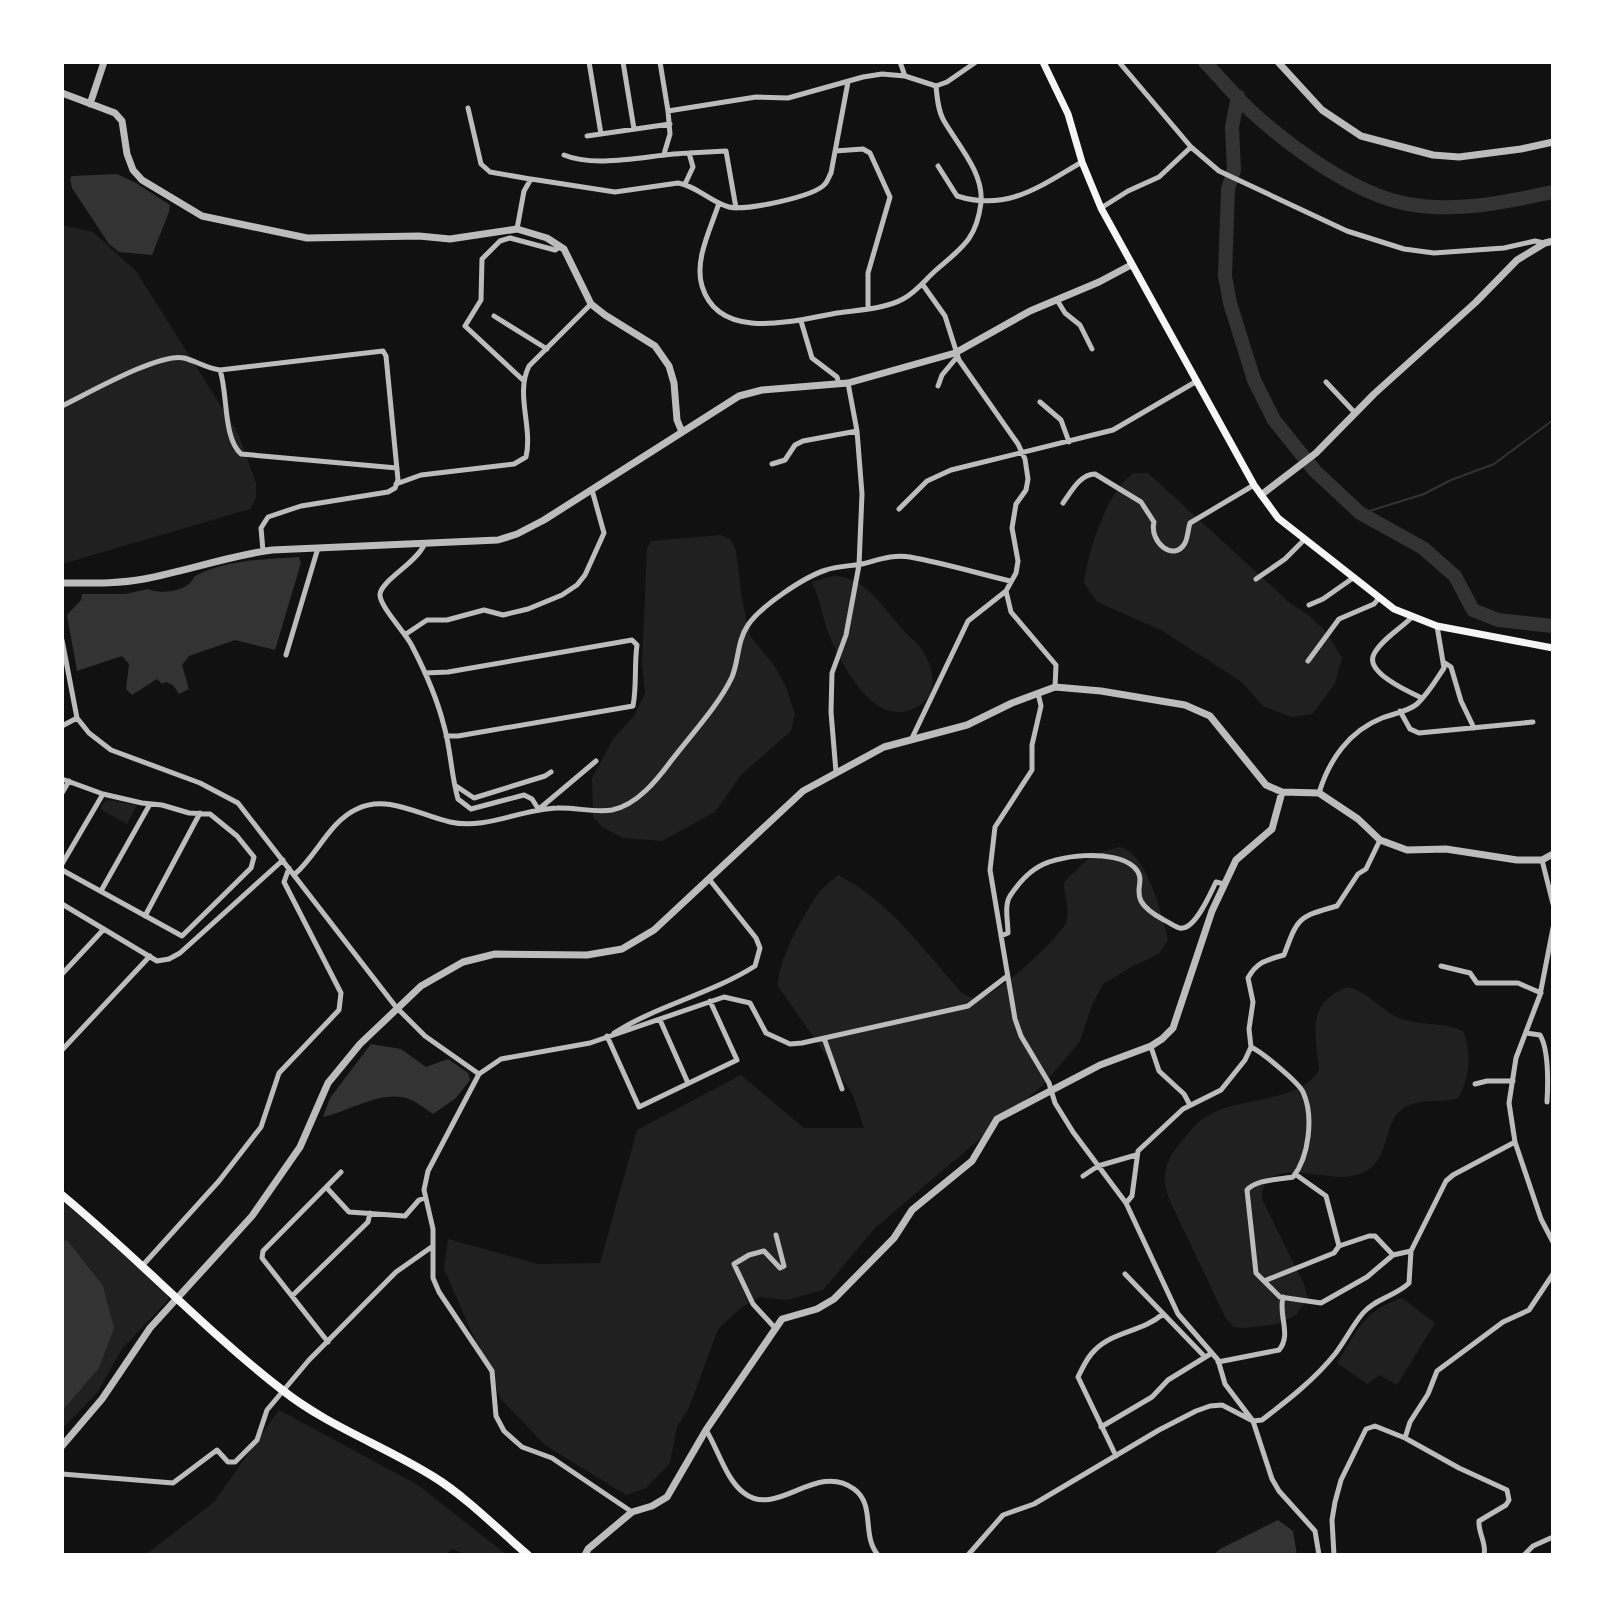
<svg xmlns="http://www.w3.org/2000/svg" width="1615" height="1617" viewBox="0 0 1615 1617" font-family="'Sofia Sans Condensed',sans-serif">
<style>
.green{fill:#202020}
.water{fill:#333}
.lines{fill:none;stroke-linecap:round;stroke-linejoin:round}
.stream{stroke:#333;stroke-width:2}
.river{stroke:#333;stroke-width:14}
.minor{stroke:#bcbcbc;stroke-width:5}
.tertiary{stroke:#bcbcbc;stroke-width:7}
.secondary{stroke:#f5f5f5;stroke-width:7}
.primary{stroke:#f5f5f5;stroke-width:8}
</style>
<rect width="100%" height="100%" fill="#111"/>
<path class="green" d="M62,225L93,232L136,271L238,433L256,483V498L250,509L62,564Z
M1134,473H1148L1291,604C1317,618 1328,632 1342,658L1335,684L1312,714L1292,717L1263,706L1242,682L1161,630L1097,602L1084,583C1088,551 1107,490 1134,473Z
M721,535L730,539L736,550L742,599L750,636L774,665L786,687L795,714L791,731L742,774L715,812L662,841L623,838L602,827L593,817L592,778L613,739L634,716L645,693L642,664L647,548L651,541Z
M834,576C866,577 884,609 904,631C909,637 917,642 921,648C934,667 940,694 917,707C876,730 845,670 831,640C823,621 821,601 812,582Z
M108,800L137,805L127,824L100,809L104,802Z
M1119,847C1146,850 1163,917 1168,940L1159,954L1133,966L1103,984L1093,1003L1079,1043L1042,1086L875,1228L823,1290L787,1300L760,1297L742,1307L718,1329L689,1408L677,1427L670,1463L646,1488L626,1495L545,1445L501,1399L444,1269L448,1239L538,1264L600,1263L637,1130L741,1075L804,1128H864L852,1093L778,986C777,962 801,920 815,898C821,889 830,882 838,875C890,901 924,951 962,993C967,996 973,999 979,998C997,996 1055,941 1065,925C1071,913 1064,895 1064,882L1092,855Z
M1347,987C1367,991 1378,1007 1395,1016C1417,1027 1442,1021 1463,1031C1472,1050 1470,1080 1458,1098C1441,1104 1421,1097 1404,1108C1377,1125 1397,1173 1344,1177C1321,1179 1260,1156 1262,1199L1303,1282L1308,1298L1296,1315L1278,1324L1243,1328L1234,1327L1225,1317L1169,1199C1161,1176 1165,1160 1181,1142C1189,1133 1196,1122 1207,1116C1238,1096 1299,1104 1319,1070C1316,1036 1305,1003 1347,987Z
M62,1199L166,1293L169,1299L122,1349L97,1393L62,1429Z
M1402,1298L1435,1323L1397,1385L1380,1375L1367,1384L1337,1363C1358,1330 1363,1311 1402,1298Z
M279,1410L418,1485L507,1555H468L452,1549L445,1555H145L214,1502Z"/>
<path class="water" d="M117,174L136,183L170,205L169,212L152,255L119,252L109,244L72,188L70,178L72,176Z
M299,557L301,563L275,650L235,640L189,656L182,665L189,689L179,694L173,685L166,682L162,684L157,679L132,695L126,689L129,664L122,656L77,671L67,615L81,600L82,594H125L148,589C159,594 181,592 190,583C196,577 191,578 199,574C228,560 267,559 299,557Z
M371,1044L401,1049L426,1067L448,1059L468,1073L470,1080L456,1098L433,1114C426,1109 418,1103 411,1100C384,1088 351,1111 323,1117L330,1098Z
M67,1240L103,1286L114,1328L99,1368L62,1411V1242Z
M1278,1520L1293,1531L1297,1555H1213L1220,1549Z"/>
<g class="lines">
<path class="stream" d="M1363,513L1424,494L1451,480L1494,464L1553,420"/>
<path class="river" d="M1205,62C1220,78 1235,96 1251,111C1290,147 1356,195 1408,204C1457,213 1505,202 1553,192
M1238,96L1232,127L1234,170L1228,189L1225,276L1230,303L1254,380L1274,420L1315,471L1360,513L1423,548L1455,576L1473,610L1498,620L1553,626"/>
<path class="minor" d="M589,62L601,134
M623,62L634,129
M660,62L668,111L756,97L788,98L863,77L882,74L905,76L936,86L947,82L976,62
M900,62L905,76
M1119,62L1191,147L1219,171L1347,231L1404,249L1434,253L1504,248L1535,241L1544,243
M468,108L481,164L490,172L530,179
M587,136L670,124
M835,151L863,149L870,153L890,197L868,273V308
M689,153L726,151L736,208
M664,154L670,134L668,111
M564,155C597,169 652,154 689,153L693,167L685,184
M938,166L957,196C1008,212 1040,186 1082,162
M719,203C711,228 694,260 702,286C719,343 796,320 837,313C857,310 885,309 903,299C916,292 924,281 935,271C961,248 976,241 981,203C984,173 958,145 944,121C938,111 937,97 936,86
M1101,208L1128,191L1159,177L1191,147
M517,229L524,191L531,179L615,192L678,183C697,186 710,202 729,207C745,211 814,197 825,184C828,181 829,176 831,173L848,82
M1057,300L1065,313L1080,325L1092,349
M494,316L547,349
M801,321L812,358L837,377L839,384
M220,370C228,394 223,438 241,454L397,468
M524,381L465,326L481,300L482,259L500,241L510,238L555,250L560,247
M1326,382L1355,413
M938,386L942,375L957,357
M1040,402L1061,420L1069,442
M62,406C87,394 160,352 184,358C196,361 206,368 220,370L383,351L386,356L398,480L395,488L388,492L301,506L268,517L261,528L263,551
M772,464L785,460L795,445L803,441L857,431
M396,484L421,475L514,464L526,457C533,427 515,394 529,366L591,304
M1063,503C1071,492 1080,474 1095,474L1141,502L1154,522C1149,542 1174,563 1185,543C1188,537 1188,529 1190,523L1254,485
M899,509L927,481L951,470L1113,430L1197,381
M424,545C416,563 382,580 380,594C379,606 406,633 412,646C425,671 437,698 444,726C451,750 451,775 458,799L471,809L524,795L532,799L539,810
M1256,579L1285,559L1305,539
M1006,591L1011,612L1056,665L1055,687
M1309,605L1323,599L1353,578
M1411,618C1400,629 1381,640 1374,654C1364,672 1409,692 1422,698
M406,634L427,620H447L484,610L503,615L528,609L562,595L577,585L585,575L604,533L592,490
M62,640L77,718L89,733L111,750L200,783L238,803L396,1007L425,1036L479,1074
M286,655L318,548
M1308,661L1339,619L1374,604L1379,598
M1445,663L1451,667L1461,701L1474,728
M425,673L448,672L632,640L637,645C634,666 637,685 633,706L458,736H446
M1038,693L1041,706L1032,745V770L995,827L990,870L1015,1019L1021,1036L1049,1083L1055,1103L1073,1132L1126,1203L1178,1314L1218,1360L1225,1384L1253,1421L1272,1479L1279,1491L1315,1531L1319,1555
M1400,711L1410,729L1419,733L1533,722
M62,726L77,718
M912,738L968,621L1006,591L1016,573L1018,561L1012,528L1016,504L1026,490L1028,479L1025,459L1018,444L959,360L945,316L923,285
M836,772L831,712L832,673L846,635L859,565L862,494L857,431L848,383
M62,779L103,794L142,803L162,805L189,813L210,814L237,836L254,857L251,868L182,936L62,870
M456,786L474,798L545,776L551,772
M62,793L69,781
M1319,793C1329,760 1349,731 1382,718C1393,714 1409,711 1417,704C1428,694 1436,680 1444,668L1437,626
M539,809L596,761
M1542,860L1553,904
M62,864L103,794
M295,874C317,855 330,821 357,809C387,794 419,815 450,822C486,830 521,809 557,808C575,807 594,813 612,810C637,805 657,780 671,761C690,736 719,705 732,677C739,660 737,641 748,625C761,606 804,577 826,570C837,566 851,566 862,564C878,560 893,554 910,557C943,563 977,573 1010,581
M101,891L150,804
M62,904L157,961L169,959L180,953L283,860
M145,916L200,813
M1553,928L1540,995L1516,1058L1509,1103L1515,1142L1541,1219L1553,1242
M1001,936L1008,933C1008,921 1004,906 1010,896C1016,887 1026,875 1035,869C1055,854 1115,849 1134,867C1152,884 1119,896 1164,920C1169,922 1175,927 1180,928C1195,931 1211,892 1216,882L1224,884
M1441,966L1470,973L1477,983H1518L1541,993
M62,974L104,929
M660,1020L688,1083
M614,1033C658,1005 711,994 755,966L760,948L756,938L709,879
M1526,1033L1540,1035C1549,1050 1548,1084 1547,1102
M607,1036L639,1107L737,1060L710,1001
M824,1038L842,1089
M1151,1047L1159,1071L1184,1094L1190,1105
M1251,1047C1262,1052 1298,1082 1303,1092C1314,1116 1309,1157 1293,1177C1278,1180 1257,1179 1247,1190L1256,1273L1280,1297L1321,1303L1367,1277L1393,1255L1411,1251
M62,1050L150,956
M1475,1084L1487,1081H1513
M1083,1176L1098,1166L1136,1155
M326,1187L349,1212L405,1216L419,1200L425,1198
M1126,1203L1132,1196L1138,1151L1183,1109L1221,1090L1245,1060L1251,1047L1249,1029L1253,1002L1248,978C1257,962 1266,960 1284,955C1298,917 1298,917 1337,906L1358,874L1366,869L1380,840
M1339,1246L1369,1236H1375L1393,1255
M143,1265L219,1181L261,1127L279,1073L339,1010L341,993L284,882L289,868
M1125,1274L1205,1357
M1264,1281L1334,1253L1339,1246L1326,1196L1295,1174
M292,1296L368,1222L370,1213
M776,1329L753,1304L734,1264L749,1255L764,1251L780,1268L784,1266L776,1235
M328,1342L262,1258L263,1251L341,1172
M1218,1362L1279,1350C1292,1335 1278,1315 1283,1297
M1101,1427L1152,1397L1168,1380L1212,1353
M706,1430C718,1449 726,1480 744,1493C777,1519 816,1461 854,1489C876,1505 861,1535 878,1555
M1405,1438L1410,1422L1428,1394L1437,1371L1503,1322L1529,1310L1553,1274
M1116,1456L1078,1377C1083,1367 1087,1357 1095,1350C1114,1331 1142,1332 1163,1314
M62,1474L173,1483L217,1450L228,1462H235L257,1440L267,1410L309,1360L396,1272L433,1246
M632,1512L552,1458L522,1447L504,1431L496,1416L492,1371L439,1292L433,1278V1229L424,1190L428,1171L479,1074L501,1059L590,1043L724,997L750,1003L766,1033L790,1044L802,1043L968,1006L1006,977
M968,1555L1003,1515L1034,1504L1159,1430L1196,1411L1210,1406L1222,1405L1253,1421L1262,1420C1288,1400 1314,1380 1335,1354C1345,1341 1352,1326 1363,1313C1376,1298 1396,1296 1409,1283L1411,1251L1446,1181L1453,1175L1515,1142
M1334,1555L1332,1520L1335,1502L1341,1480L1366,1429L1375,1426L1405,1438L1459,1468L1507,1490L1509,1500L1506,1505L1479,1521C1478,1533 1487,1544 1484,1555
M1524,1555L1533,1546L1553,1537"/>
<path class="tertiary" d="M1278,62L1322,110L1361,136L1433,155L1459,157L1521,149L1553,142
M62,93L115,113L122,121L127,154L133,170L142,180L202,216L307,238L419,236L450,239L517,229L547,238L564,249L591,304L605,315L655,346L669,366L674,383L677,420L682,432
M90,104L104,62
M1261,495L1316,453L1374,394L1476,302L1517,260L1545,243L1553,241
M62,583C89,583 117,584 144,579C187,571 228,556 272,550L498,540L517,534L544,520L739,396L762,390L848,383L955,353L1030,311L1099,282L1131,265
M62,1446L102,1399L150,1328L252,1216L300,1147L328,1083L360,1044L421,986L463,962L495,954L587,955L622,949L654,930L803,791L884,747L967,725L1012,703L1055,687L1101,691L1185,705L1210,716L1266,785L1282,792L1319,793L1358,819L1380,840L1407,850L1446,849L1517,860H1542L1553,854
M585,1555L588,1549L632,1512L652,1506L667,1497L706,1430L782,1319L817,1309L834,1299L894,1238L912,1210L972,1161L997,1119L1100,1065L1151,1046L1162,1039L1173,1028L1212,911L1236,860L1272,829L1282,792"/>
<path class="secondary" d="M1043,62L1068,114L1082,162L1101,208L1254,485L1278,518L1394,609L1437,626L1553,648"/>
<path class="primary" d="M62,1195C137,1257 204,1329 281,1389C327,1426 385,1446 434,1477C465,1496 500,1531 528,1555"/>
</g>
<rect width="1615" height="1617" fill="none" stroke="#ffffff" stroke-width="128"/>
</svg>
